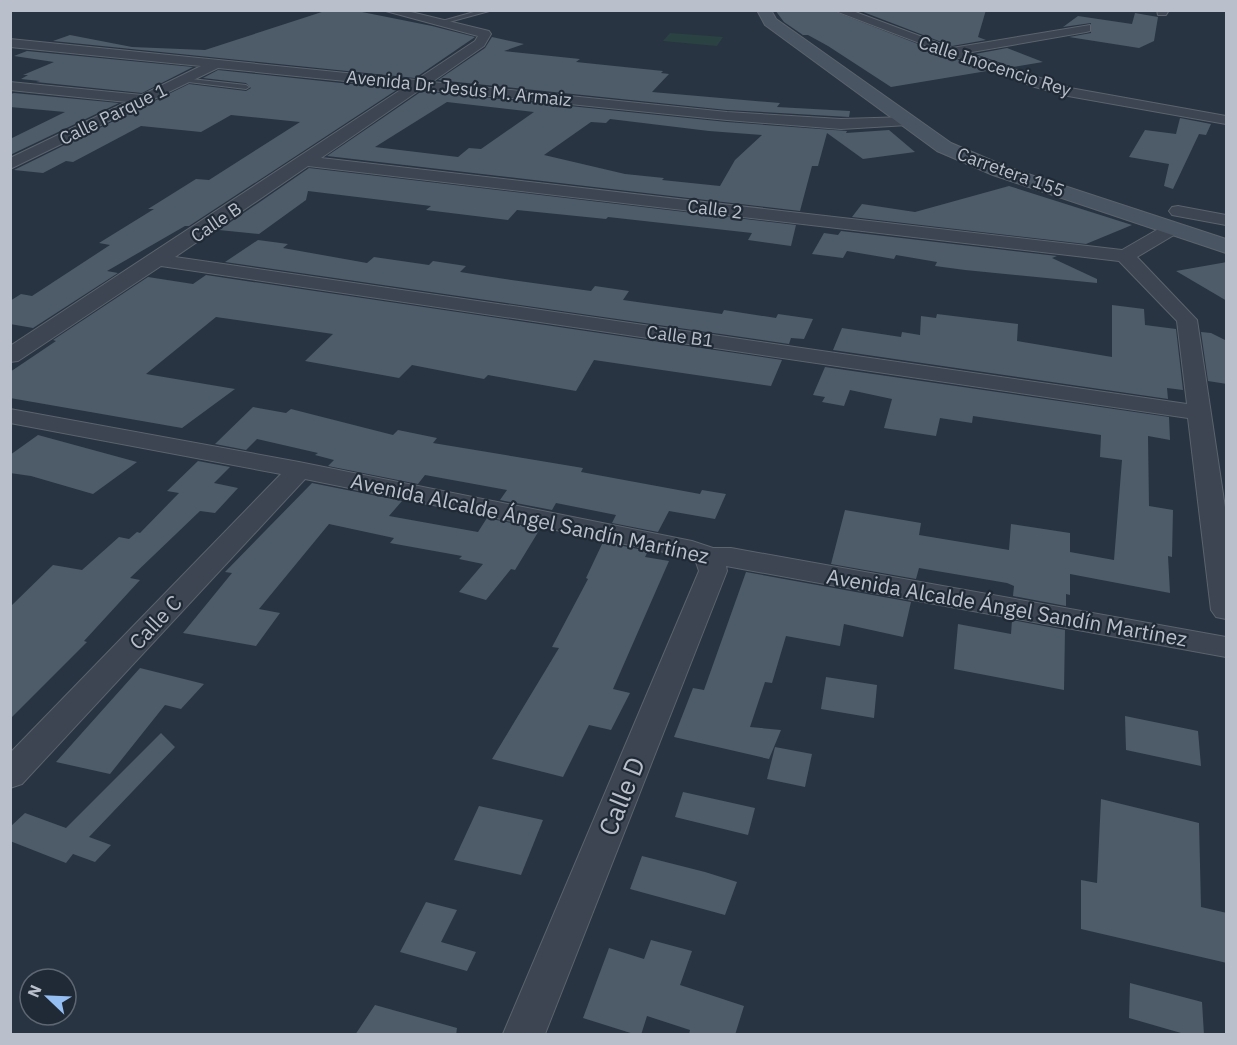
<svg xmlns="http://www.w3.org/2000/svg" width="1237" height="1045" viewBox="0 0 1237 1045" font-family="'IBM Plex Sans',sans-serif">
<style>
.green{fill:#2b4243}
.building{fill:#4e5b69;fill-rule:evenodd}
.lines{fill:none;stroke-linecap:round;stroke-linejoin:round}
.lane-casing{stroke:#5a636e;stroke-width:2}
.street-casing{stroke:#5a636e;stroke-width:2}
.secondary-casing{stroke:#5a636e;stroke-width:2}
.lane{fill:#3c4551;fill-rule:evenodd}
.street{fill:#3c4551;fill-rule:evenodd}
.secondary{fill:#4a5563;fill-rule:evenodd}
.labels{text-anchor:middle;dominant-baseline:central;stroke-width:4.5;stroke-linejoin:round;paint-order:stroke}
.far-street-label{font-size:18px;fill:#b9c0cb;stroke:#202a36}
.street-label{font-size:21px;fill:#b9c0cb;stroke:#202a36}
.near-street-label{font-size:26px;fill:#b9c0cb;stroke:#202a36}
</style>
<rect width="100%" height="100%" fill="#283441"/>
<path class="green" d="M670,33L723,37L717,46L663,41Z"/>
<path class="building" d="M328,10H352L432,26L475,37L415,78L53,41L70,35L132,47L205,50Z
M775,10H831L987,71L891,87L828,46L808,35H803L784,22Z
M858,10H986L978,37L986,40L952,46Z
M1135,13L1158,17L1154,41L1139,48L1069,37L1091,33V23L1063,27L1078,16L1132,24Z
M492,37L524,44L504,51L580,59L576,62L663,71L661,73L669,74L652,92L780,103L777,107L850,111L849,117L727,110L438,80L485,48Z
M1007,48L1043,62L1013,67L975,54Z
M27,51L193,67L142,93L36,82L40,81L21,79L28,75H23L54,62L14,56Z
M218,70L398,89L189,226H185L107,271L118,273L33,328L10,324V301L21,294L32,296L110,245L99,243L154,209H148L196,179L209,180L300,122L231,115L201,132L141,126L73,162L66,161L43,173L14,170L189,84L246,91L251,88L246,83L203,78Z
M422,91L727,122L847,131L846,133L889,130L915,152L863,159L827,133L818,166H812L800,211L327,156ZM447,102L534,112L481,149L469,148L458,157L375,147ZM610,119L709,131L762,135L735,160L720,186L662,180L664,178L625,174L544,155L591,122L606,123Z
M14,93L119,103L10,155V139L65,112L10,107V94Z
M1180,118L1211,124L1206,135L1199,134L1173,189L1164,186L1169,164L1129,157L1145,130L1176,134Z
M309,168L796,225L791,246L748,240L752,233L608,217L606,219L517,210L508,220L426,210L431,206L308,191L306,200L259,234L219,230Z
M1009,186L1132,225L1086,244L852,217L862,204L915,212Z
M841,231L1057,256L1052,258L1097,279V283L965,270L935,266L937,262L896,255L894,259L847,251L843,258L812,254L824,233L838,235Z
M258,240L288,244L283,248L367,263L374,257L429,265L433,261L466,266L460,272L505,279L591,291L595,286L629,291L623,300L722,314L724,310L776,318L778,314L813,319L804,339L791,338L789,344L225,262Z
M1227,262V301L1176,271Z
M206,275L782,360L771,386L594,360L576,391L488,375L484,379L412,365L399,378L305,361L333,334L216,317L146,374L235,389L182,428L10,398V372L56,341L53,340L148,277L193,284Z
M1112,305L1144,309L1145,325L1176,329L1183,390L1167,388L1168,399L833,350L842,328L901,337L902,332L920,335L921,316L936,318L937,314L1018,324L1017,341L1112,357Z
M1201,332L1211,333L1227,341V384L1208,381Z
M825,367L1169,417L1170,440L1148,436L1149,506L1173,510L1172,557L1168,556L1170,593L1070,574V595L1066,594V606L1013,596L1014,586L1007,583L919,568L916,579L831,564L845,510L921,523L919,535L1009,550L1011,524L1070,533V552L1114,560L1122,460L1100,457L1101,435L973,416L972,423L940,418L936,436L884,428L892,399L850,390L844,406L822,402L825,397L813,395Z
M253,407L286,413L291,409L393,435L398,430L437,438L433,443L583,468L581,472L700,494L702,490L726,494L715,519L669,511L658,532L612,523L616,515L556,503L552,510L500,500L507,490L425,475L418,484L328,466L334,460L315,455L318,453L257,439L246,450L215,444Z
M38,435L137,462L93,494L31,476L10,473V455Z
M198,461L230,467L214,483L238,488L215,513L200,511L130,578L140,580L84,641L87,642L10,719V607L53,565L82,570L119,537L129,539L137,532L140,533L179,493L167,491Z
M312,483L402,501L389,516L478,532L487,518L540,529L515,570L511,569L486,600L459,592L483,564L459,559L462,556L390,543L394,538L329,524L259,609L280,613L256,646L183,633L232,573L225,572Z
M603,542L648,551L645,557L669,561L613,689L630,693L611,730L589,725L563,777L492,759L559,648L552,647L588,579L586,578Z
M746,572L911,602L903,637L844,624L840,646L786,636L772,683L765,682L750,727L781,730L769,759L674,737L693,688L704,690Z
M1012,620L1065,630L1064,690L954,669L958,624L1011,634Z
M140,668L204,684L181,709L165,705L110,774L56,762Z
M826,677L877,685L874,718L821,709Z
M1125,716L1198,731L1201,766L1126,750Z
M161,733L175,747L89,837L111,845L95,862L73,854L66,863L10,841V827L25,813L66,828Z
M775,747L812,754L805,787L767,779Z
M683,792L755,808L748,835L675,817Z
M1101,799L1199,823L1201,907L1227,913V963L1081,929V880L1097,883Z
M479,806L543,820L521,875L454,860Z
M642,856L705,872L737,882L725,915L630,889Z
M426,902L457,910L441,942L476,952L467,971L400,952Z
M651,940L692,951L680,985L744,1006L735,1035H689L690,1030L647,1016L641,1035H637L583,1018L609,948L644,959Z
M1130,983L1202,1002L1204,1035H1188L1129,1018Z
M375,1005L457,1028L456,1035H355Z"/>
<g class="lines">
<g class="lane-casing">
<path id="lane" d="M481,10H493L438,25L435,23Z
M182,78L246,85L249,87L246,89L180,81Z"/>
</g>
<g class="street-casing">
<path id="street" d="M382,10H403L489,31L491,34L484,46L432,82L727,112L841,119L908,117L915,121L908,125L841,129L727,120L421,89L321,158L1122,250L1167,224H1179L1182,228L1179,232L1137,257L1197,320L1226,514V619L1216,617L1211,610L1188,418L161,266L18,361L10,362V346L405,87L218,68L10,169V158L127,102L10,90V82L142,95L201,66L10,47V39L416,80L475,41L478,36ZM308,166L1119,261L1177,321L1187,404L175,257Z
M833,10H850L952,48L1090,25V31L1086,32L966,53L1070,88L1226,116V124L1068,96L1035,87Z
M1157,10H1169L1166,15H1158Z
M1178,206L1226,215V225L1172,215L1169,211L1172,207Z
M10,409L299,462L692,541L713,548H731L1226,637V657L726,566L727,571L545,1034H503L699,571L696,562L684,556L305,479L22,784L10,788V753L281,474L10,423Z"/>
</g>
<g class="secondary-casing">
<path id="secondary" d="M757,10H771L776,19L951,143L1007,167L1226,239V253L993,175L937,151L765,25Z"/>
</g>
<use href="#lane" class="lane"/>
<use href="#street" class="street"/>
<use href="#secondary" class="secondary"/>
</g>
<g class="labels">
<g class="far-street-label">
<text transform="translate(995 66) rotate(18)">Calle Inocencio Rey</text>
<text transform="translate(459 88) rotate(6)">Avenida Dr. Jesús M. Armaiz</text>
<text transform="translate(113 114) rotate(-26)">Calle Parque 1</text>
<text transform="translate(1011 172) rotate(20)">Carretera 155</text>
<text transform="translate(715 209) rotate(7)">Calle 2</text>
<text transform="translate(216 222) rotate(-34)">Calle B</text>
<text transform="translate(680 336) rotate(8)">Calle B1</text>
</g>
<g class="street-label">
<text transform="translate(530 518) rotate(12)">Avenida Alcalde Ángel Sandín Martínez</text>
<text transform="translate(1007 607) rotate(10)">Avenida Alcalde Ángel Sandín Martínez</text>
<text transform="translate(155 622) rotate(-47)">Calle C</text>
</g>
<g class="near-street-label">
<text transform="translate(621 796) rotate(-68)">Calle D</text>
</g>
</g>
<rect width="1237" height="1045" fill="none" stroke="#b9c0cb" stroke-width="24"/>
<g transform="translate(48 997) rotate(293)"><circle r="28" fill="#202a36" stroke="#5d6672" stroke-width="1.5"/>
<path d="M0-4.5L10 22L0 15L-10 22Z" fill="#95bef3"/>
<text y="-9" font-size="16" font-weight="bold" text-anchor="middle" fill="#b9c0cb">N</text>
</g>
</svg>
